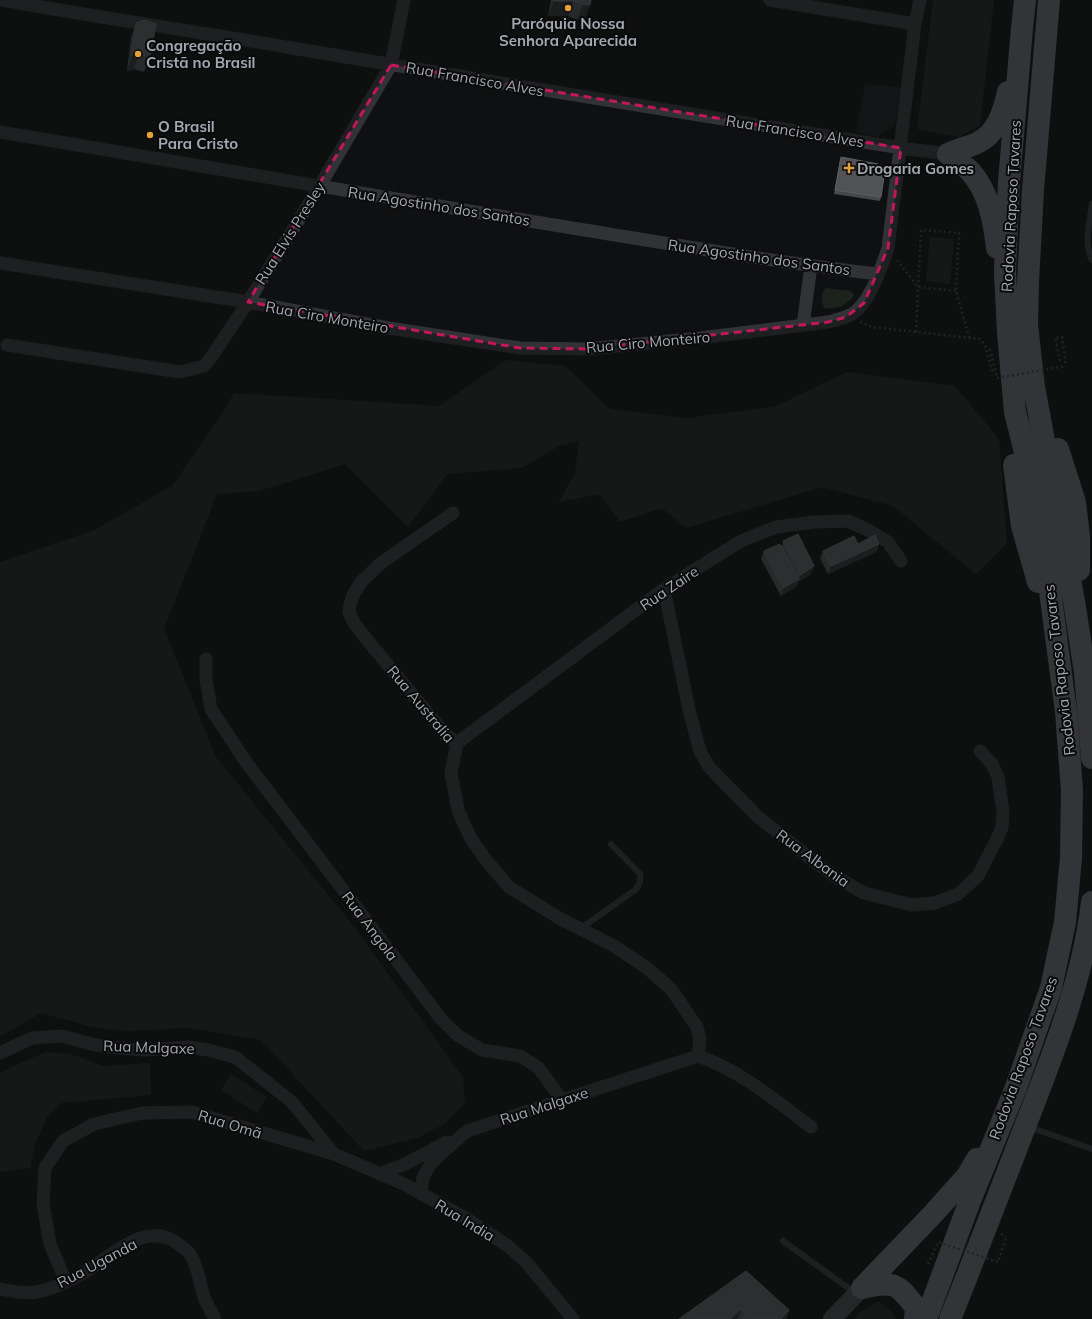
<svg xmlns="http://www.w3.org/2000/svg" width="1092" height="1319" viewBox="0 0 1092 1319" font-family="Mulish,sans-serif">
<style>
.built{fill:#1c1c1e}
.green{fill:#1c231d}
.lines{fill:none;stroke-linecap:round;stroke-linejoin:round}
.path{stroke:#37393c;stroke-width:2.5;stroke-dasharray:2 3;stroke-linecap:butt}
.lane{stroke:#313235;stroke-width:6}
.street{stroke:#313235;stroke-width:13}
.secondary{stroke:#3f4145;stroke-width:18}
.highway{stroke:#5d6066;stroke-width:22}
.path-bridge{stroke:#37393c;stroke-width:2.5;stroke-dasharray:2 3;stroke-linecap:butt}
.wall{fill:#46474c}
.shaded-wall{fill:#2c2d30}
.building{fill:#505256;stroke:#5d5f64}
.marked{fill:none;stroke:#c2185b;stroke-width:3;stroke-dasharray:8 5;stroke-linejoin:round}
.poi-dot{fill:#e0a139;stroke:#0b0b0c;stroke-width:1.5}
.labels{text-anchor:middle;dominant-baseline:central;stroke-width:4;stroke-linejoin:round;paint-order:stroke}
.poi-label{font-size:15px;font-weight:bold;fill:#a2a7b0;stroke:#0b0b0c;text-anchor:start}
.street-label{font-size:15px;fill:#a2a7b0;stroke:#0b0b0c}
</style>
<rect width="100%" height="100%" fill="#0f1011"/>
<path class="built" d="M865,84L901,87L894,126L879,135L874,136L856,132Z"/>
<path class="green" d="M933,0H994L980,125L959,137L917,129Z
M930,237L954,239L950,284L926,281Z
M826,288L851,291L854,295C848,306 835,310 824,308C821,300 820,294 826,288Z
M506,360L565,366L610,409L687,418L774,407L847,372L955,386L999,439L1007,543L976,574L893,506L822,487L686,528L662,508L620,522L600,494L559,502L575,473L579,441L559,446L522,468L447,474L408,527L345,464L259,491L217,494L164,629L216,757L352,924L463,1077L465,1104L444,1124L417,1138L364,1151L261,1040L190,1028L128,1031L96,1028L41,1013L0,1037V562L95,530L173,485L223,412L234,393L439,406Z
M46,1052L71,1054L103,1066L150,1063L151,1095L61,1103L46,1119L35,1144L30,1168L0,1172V1073L24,1061Z
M231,1074L267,1097L257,1113L221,1090Z
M879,1301L894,1314L895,1319H854L859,1313Z"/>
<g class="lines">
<path class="path" d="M897,260L918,287L956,291
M860,322L872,327L980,339L985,345L993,374
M916,332L921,230L959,233L956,291L969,337
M1060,361L1055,338L1062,337L1066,366
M1001,1234L1006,1237"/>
<path class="lane" d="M1092,204C1090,222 1083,244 1092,260
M580,929L635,890C640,884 641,881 640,874L611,844
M1029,1127L1092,1149
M783,1241L854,1292"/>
<path class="street" d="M3,0C99,18 196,31 292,48C495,82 697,116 901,148L948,154
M770,0L915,24
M0,132C187,163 373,196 560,226C666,243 772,262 878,274
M0,263L248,302L389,328L520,348L587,349L700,338L828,322C836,320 845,318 852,314C870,303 881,268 888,248L915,24L920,0
M803,325L811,266
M7,345L180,372L204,366L210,359L248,302L319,187L391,65L404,0
M453,513L381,563L361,582L353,595L350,605L349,612L354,623L364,636L445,734L457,743L451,773L458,810L470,837L485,859L509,887L559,918L614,946L647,968L671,989L697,1027L700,1039L698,1056
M664,589L690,714L700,751L709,767L757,816L811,859L836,877L864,893L912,905L935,903L958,894L978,876L997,839L1002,827L1003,811L998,777L992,764L980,751
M206,659V680L211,709L246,762L441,1019L457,1035L482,1050L520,1056L538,1067L562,1100
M457,743L664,589L741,541L776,527L814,522L848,521L870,531L888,542L901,561
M0,1053L32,1038L62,1036L91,1044L108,1047L144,1050L188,1047L208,1050L235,1057L292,1102L334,1154
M698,1056C740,1070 776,1101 811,1127
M379,1174L405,1164L447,1142
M421,1194L423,1177L432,1162L467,1131L698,1056
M66,1282L50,1244L43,1204L45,1168L63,1141L94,1124L142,1113L192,1112L334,1154L404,1184L467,1219L508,1246L526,1262L573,1319
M0,1289C12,1291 24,1294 36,1292C50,1290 70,1281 82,1274C109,1259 146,1218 178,1244C182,1247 187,1250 190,1254C199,1269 199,1281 204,1297C207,1305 212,1312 215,1319"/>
<path class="secondary" d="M832,1319L862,1288"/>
<path class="highway" d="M1049,0L1033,190L1028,282L1027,325L1034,387L1074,601L1085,672L1092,758
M948,154C955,160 964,165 970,171C989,192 994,221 997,248
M948,154C957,150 968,147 977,143C997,134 1004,111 1008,92
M1058,449L1075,502L1079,537V570
M1014,465L1022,526L1038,582
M862,1288L933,1214L967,1176L977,1159
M862,1288C893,1281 897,1282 916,1308L915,1319
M926,1319L971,1198L1015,1090L1051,988L1065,922L1071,858L1072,790L1066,712L1045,553L1026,456L1015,412L1008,332L1005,272L1009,182L1022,28L1025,0
M950,1319C976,1254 1001,1189 1026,1124C1054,1052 1083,979 1092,902"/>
<path class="path-bridge" d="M990,349L997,378L1066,366
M928,1264L938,1242L998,1262L1006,1237"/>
</g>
<path class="wall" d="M551,0H591L585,20H577L568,16H548Z
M136,23L150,57L144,72L134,69L127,71L131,38Z
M841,157L881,197L880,201L834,194L840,160Z
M783,541L811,574L798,582L796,587L781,596L761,559L764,551L782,546Z
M858,544H879L876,552L828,574L820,558L823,551Z
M746,1271L789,1310L786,1319H679Z"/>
<path class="shaded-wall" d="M554,1H573L568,16H548Z
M583,4L590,5L585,20H577Z
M139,54L134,69L127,71L132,55Z
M879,544L876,552L828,574L831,566Z
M814,566L811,574L798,582L796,587L781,596L783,588L798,580L800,575Z
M741,1309L737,1319H730Z
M789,1310L786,1319H781Z"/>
<path class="building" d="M554,0H591L590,5L583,4L573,1H554Z
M145,20L156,24L150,57L139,54L132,55L136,23Z
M841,157L878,164L885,170L881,197L835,190Z
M798,534L814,566L800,575L783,541Z
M875,535L879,544L831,566L823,551L854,536L858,544Z
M780,544L799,579L783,588L764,551Z
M746,1271L789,1310L781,1319H742L746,1314L741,1309L730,1319H679Z"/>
<path d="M0 0H1092V1319H0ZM391,65L901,148L888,248L864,303L846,317L828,322L587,349L520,348L248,302Z" fill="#0f1011" fill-opacity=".55" fill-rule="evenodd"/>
<path class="marked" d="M391,65L901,148L888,248L864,303L846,317L828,322L587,349L520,348L248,302Z"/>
<g class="poi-dot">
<circle cx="568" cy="8" r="4"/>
<circle cx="138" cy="54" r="4"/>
<circle cx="150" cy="135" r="4"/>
<path d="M847 162h4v4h4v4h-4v4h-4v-4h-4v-4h4z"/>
</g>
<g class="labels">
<g class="poi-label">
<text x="568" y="23" text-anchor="middle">Paróquia Nossa<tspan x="568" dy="17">Senhora Aparecida</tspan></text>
<text x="146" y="45">Congregação<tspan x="146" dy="17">Cristã no Brasil</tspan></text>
<text x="158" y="126">O Brasil<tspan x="158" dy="17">Para Cristo</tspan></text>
<text x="857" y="168">Drogaria Gomes</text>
</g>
<g class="street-label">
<text transform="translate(475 79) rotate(10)">Rua Francisco Alves</text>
<text transform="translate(795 131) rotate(9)">Rua Francisco Alves</text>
<text transform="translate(439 206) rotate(9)">Rua Agostinho dos Santos</text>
<text transform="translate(1011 206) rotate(-87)">Rodovia Raposo Tavares</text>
<text transform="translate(290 233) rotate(-58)">Rua Elvis Presley</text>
<text transform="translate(759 257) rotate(8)">Rua Agostinho dos Santos</text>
<text transform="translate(327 317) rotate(10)">Rua Ciro Monteiro</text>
<text transform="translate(648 342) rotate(-5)">Rua Ciro Monteiro</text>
<text transform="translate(669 588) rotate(-34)">Rua Zaire</text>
<text transform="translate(1059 670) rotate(-97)">Rodovia Raposo Tavares</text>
<text transform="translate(421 704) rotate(50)">Rua Australia</text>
<text transform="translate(813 858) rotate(36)">Rua Albania</text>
<text transform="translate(370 926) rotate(53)">Rua Angola</text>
<text transform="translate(149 1047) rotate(2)">Rua Malgaxe</text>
<text transform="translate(1023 1058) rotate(-70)">Rodovia Raposo Tavares</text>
<text transform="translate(544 1106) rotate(-18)">Rua Malgaxe</text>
<text transform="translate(230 1124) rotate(17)">Rua Omã</text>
<text transform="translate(465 1220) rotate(31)">Rua India</text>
<text transform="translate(97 1263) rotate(-28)">Rua Uganda</text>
</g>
</g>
</svg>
